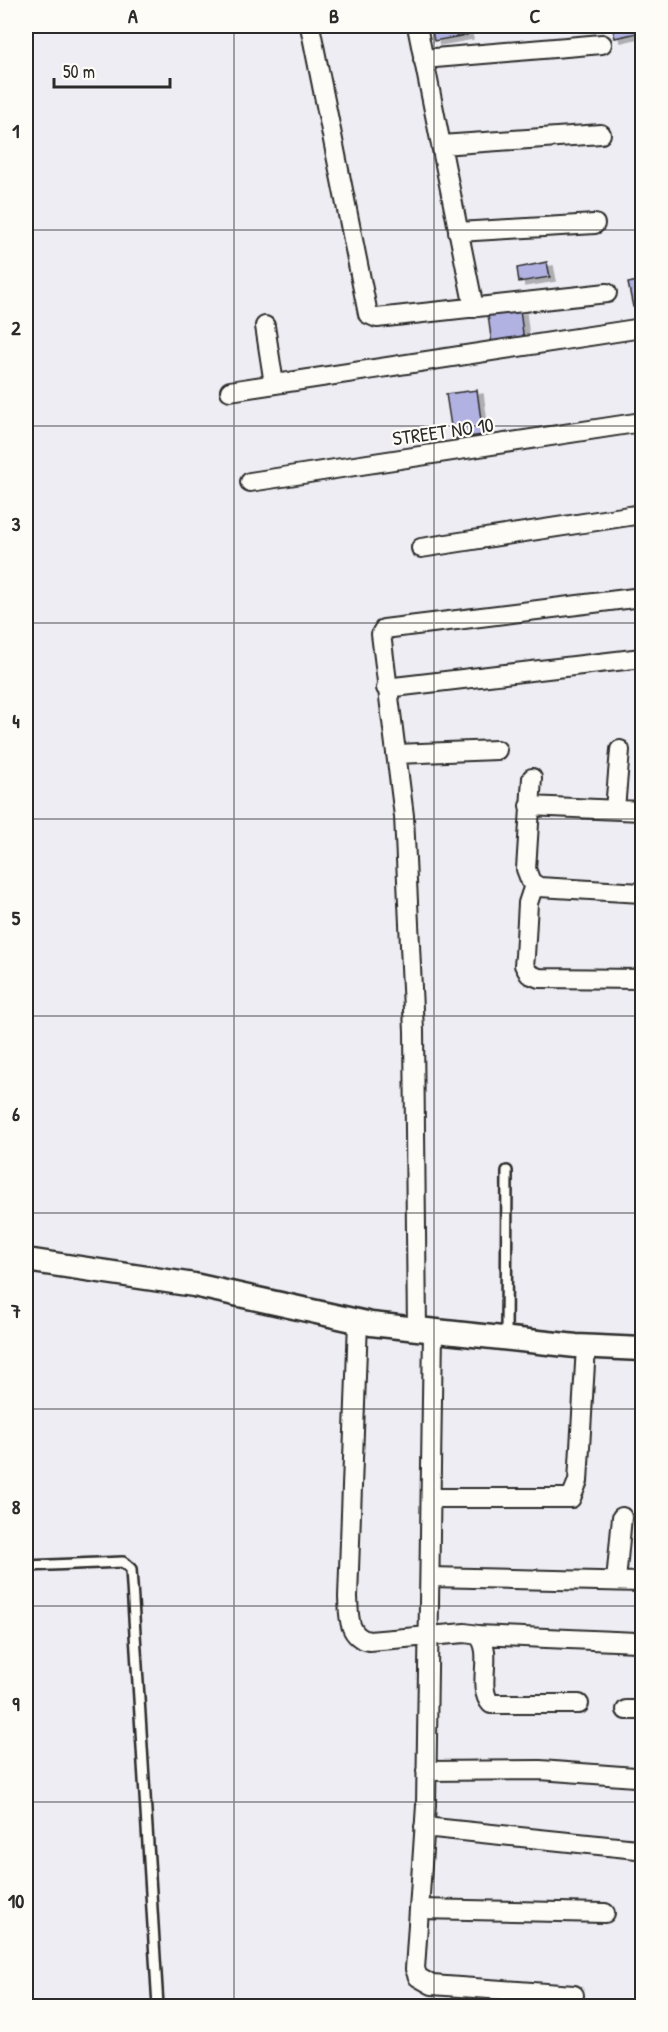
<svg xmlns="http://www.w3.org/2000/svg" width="668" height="2032" viewBox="0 0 668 2032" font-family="'Patrick Hand',sans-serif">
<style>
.building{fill:#b1b1e2;stroke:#2b2b2b;stroke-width:1.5;filter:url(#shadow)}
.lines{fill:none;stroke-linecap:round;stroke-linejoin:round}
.service-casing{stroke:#2b2b2b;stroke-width:14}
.minor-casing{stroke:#2b2b2b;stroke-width:22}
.tertiary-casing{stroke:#2b2b2b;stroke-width:27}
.service{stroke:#fdfcf7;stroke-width:9}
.minor{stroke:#fdfcf7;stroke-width:18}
.tertiary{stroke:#fdfcf7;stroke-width:22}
.grid{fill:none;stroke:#2b2b2b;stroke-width:1.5;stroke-opacity:0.55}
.labels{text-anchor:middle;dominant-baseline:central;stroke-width:4.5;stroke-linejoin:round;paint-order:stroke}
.street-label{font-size:20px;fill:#2b2b2b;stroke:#fdfcf7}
.neatline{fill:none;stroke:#2b2b2b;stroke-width:2}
.grid-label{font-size:20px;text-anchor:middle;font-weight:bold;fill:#2b2b2b}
</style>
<defs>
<filter id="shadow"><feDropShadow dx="6" dy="4" stdDeviation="0" flood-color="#0004"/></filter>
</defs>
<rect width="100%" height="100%" fill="#eeedf3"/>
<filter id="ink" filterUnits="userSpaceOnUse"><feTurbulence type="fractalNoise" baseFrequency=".0167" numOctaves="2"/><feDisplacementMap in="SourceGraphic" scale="12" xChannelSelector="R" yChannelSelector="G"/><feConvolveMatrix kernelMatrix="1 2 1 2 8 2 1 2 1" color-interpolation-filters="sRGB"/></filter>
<g filter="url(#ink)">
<path class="building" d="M431,26H465L467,35L434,41Z
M612,26H642V32L615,38Z
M547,262L550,277L519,282L517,268Z
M642,280V306L633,307L628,283Z
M520,310L524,341L492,345L488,315Z
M477,390L483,435L453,439L446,394Z"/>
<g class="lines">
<g class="service-casing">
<path id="service" d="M506,1339L507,1171
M26,1566L123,1562L131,1569L158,2006"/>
</g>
<g class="minor-casing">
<path id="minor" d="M310,26L368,314L377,318L607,293
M417,26L474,308
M423,59L602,44
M441,145L601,134
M458,232L595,224
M265,326L274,384
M230,391L642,328
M250,482L642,422
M421,548L642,514
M386,688L642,658
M396,754L497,750
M532,778L526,869L531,882L539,887L642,893
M529,806L642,811
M615,809L620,750
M534,885L528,903L525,956L524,965L529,974L539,978L642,979
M358,1321L348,1597C349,1614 347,1637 369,1641L465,1633L478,1635C495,1653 475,1686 491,1704H579
M417,1330L414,1031L404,816L381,634L384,629L642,597
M433,1332L426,1805L415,1969L418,1977L432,1985L574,1995
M432,1498H571L578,1481L586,1347
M430,1577L642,1582
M616,1581L622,1517
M478,1635L637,1642
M626,1710H642
M426,1771L540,1770L635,1777
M424,1827L637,1849
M419,1909L605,1913"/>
</g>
<g class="tertiary-casing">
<path id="tertiary" d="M26,1260L194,1285L371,1324L576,1346L642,1349"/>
</g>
<use href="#service" class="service"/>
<use href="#minor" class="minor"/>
<use href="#tertiary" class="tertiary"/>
</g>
</g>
<path class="grid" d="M234,26V2006M434,26V2006M26,230H642M26,426H642M26,623H642M26,819H642M26,1016H642M26,1213H642M26,1409H642M26,1606H642M26,1802H642"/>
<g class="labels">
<g class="street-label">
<text transform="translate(443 431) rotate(-8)">STREET NO 10</text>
</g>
</g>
<rect width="668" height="2032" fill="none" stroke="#fdfcf7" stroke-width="66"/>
<path d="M54 78v9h116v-9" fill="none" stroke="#2b2b2b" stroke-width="3"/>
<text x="63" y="78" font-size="18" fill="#2b2b2b" stroke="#fdfcf7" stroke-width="4.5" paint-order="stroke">50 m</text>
<rect x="33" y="33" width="602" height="1966" class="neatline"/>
<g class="grid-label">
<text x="133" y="23">A</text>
<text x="334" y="23">B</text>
<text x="535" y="23">C</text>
<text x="16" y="138">1</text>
<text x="16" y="335">2</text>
<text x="16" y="531">3</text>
<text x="16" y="728">4</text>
<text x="16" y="925">5</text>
<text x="16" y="1121">6</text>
<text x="16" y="1318">7</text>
<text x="16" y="1514">8</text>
<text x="16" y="1711">9</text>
<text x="16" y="1908">10</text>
</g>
</svg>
